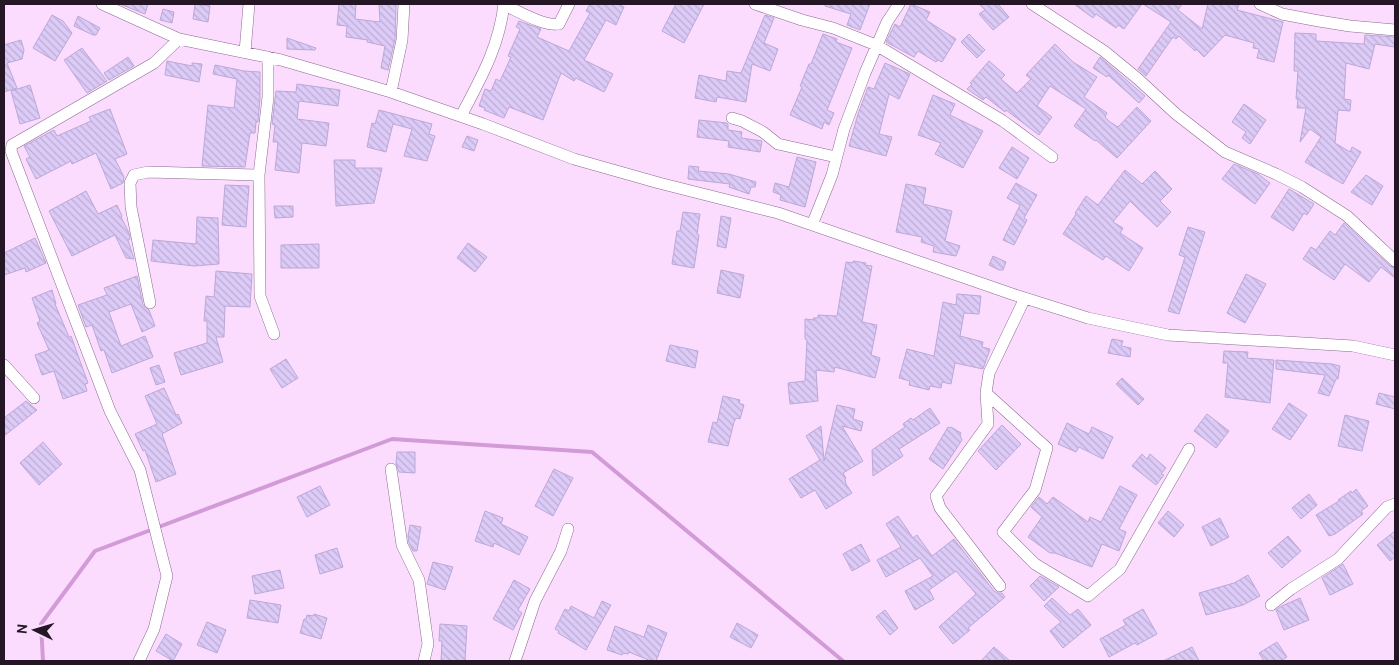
<svg xmlns="http://www.w3.org/2000/svg" width="1399" height="665" viewBox="0 0 1399 665" font-family="Cabin,sans-serif">
<style>
.lines{fill:none;stroke-linecap:round;stroke-linejoin:round}
.stream{stroke:#d39ad8;stroke-width:4}
.building{fill:url(#building-back-hatch);stroke:#bba8d7}
.minor-casing{stroke:#8c698f;stroke-width:12}
.minor{stroke:#fff;stroke-width:11}
</style>
<defs>
<pattern id="building-back-hatch" width="6" height="6" patternUnits="userSpaceOnUse" patternTransform="scale(1.25)"><rect width="6" height="6" fill="#dccaf7"/><path d="M-1 5l2 2M0 0l6 6M5-1l2 2" fill="none" stroke="#bdadd4"/></pattern>
</defs>
<rect width="100%" height="100%" fill="#fbdcfe"/>
<g class="lines">
<path class="stream" d="M43,661L41,624L95,551L392,439L592,452L843,661"/>
</g>
<path class="building" d="M120,4H148L145,14Z
M195,4L210,6L208,22L193,19Z
M339,4H356L355,19L380,22L379,4H396L395,39L388,70L381,68L385,46L367,42L368,40L346,37L347,26L337,25Z
M590,4H618L624,7L616,25L606,20L584,60L613,74L604,92L576,78L574,81L561,73L543,120L509,107L504,118L484,110L485,108L479,106L485,89L491,91L496,79L500,81L511,57L508,56L520,29L516,27L519,21L541,29L537,37L569,51L590,13L586,11Z
M676,4H704L684,43L662,31Z
M825,4H870L860,30L847,25L851,14L825,6Z
M911,4L930,12L926,20L956,39L942,62L938,60L936,62L918,51L914,57L886,42L895,24L900,27Z
M979,4H998L1009,17L993,30L979,14L985,10Z
M1074,4H1142L1124,29L1118,25L1116,28L1096,14L1093,18Z
M1143,4H1182L1178,10L1202,29L1208,4H1239L1237,10L1283,22L1274,62L1257,58L1259,49L1253,48L1254,43L1225,35L1204,57L1196,49L1195,51L1179,36L1176,39L1173,37L1146,76L1138,69L1171,22Z
M163,9L174,12L172,23L160,20Z
M52,15L63,21L72,33L55,61L33,48Z
M765,15L774,18L764,43L778,49L770,71L752,64L746,102L717,97L716,102L695,98L699,75L726,81L727,71L741,73Z
M78,16L100,28L96,35H93L74,26Z
M1295,33L1316,34V41L1364,44L1365,35L1395,37V47L1375,44L1369,69L1346,63L1344,99L1351,100L1350,111L1338,110L1335,143L1350,152L1352,147L1361,152L1343,184L1305,162L1321,137L1310,129L1300,142L1306,108H1297L1298,99H1296L1298,71H1294Z
M823,34L837,39L836,42L852,48L827,110L834,113L829,125L824,122L822,129L790,115L802,87L800,86L809,64H811Z
M969,34L985,50L977,58L961,42Z
M287,38L316,48L315,50L287,49Z
M21,40L24,50L22,59L7,63L17,88L4,92V45Z
M1055,44L1073,62L1097,77L1084,97L1107,113L1105,117L1110,122L1118,127L1137,107L1151,121L1117,158L1096,140L1095,141L1074,126L1086,109L1050,86L1037,106L1052,117L1039,135L1006,110L1005,112L986,97L983,100L967,89L972,84L970,83L989,61L1005,75L1001,79L1017,93L1031,79L1026,75Z
M82,48L107,81L87,93L64,60Z
M128,57L134,66L109,80L104,73Z
M1100,57L1145,96L1139,103L1108,75L1107,77L1093,68Z
M167,61L192,66V63L202,64L199,82L165,75Z
M885,63L910,74L899,99L889,94L879,134L892,137L886,156L849,146L858,114L868,87L874,89Z
M215,65L244,71L260,72V97L258,122H256L255,133H250L245,167L202,166L208,105L234,108L237,79L213,74Z
M297,84L340,90L338,106L299,101L297,119L329,123L326,146L302,143L299,173L275,170L278,142H273L275,125L272,124L276,91L296,92Z
M30,85L40,118L20,124L11,91Z
M933,95L955,104L950,115L983,131L963,168L935,154L941,143L918,135Z
M1244,104L1266,120L1250,144L1242,138L1246,132L1232,122Z
M110,109L127,154L115,159L124,177L123,183L111,189L96,153L72,164L71,161L36,179L26,159L30,157L24,146L54,130L57,136L91,121L89,117Z
M379,110L432,124L429,134L435,136L427,161L404,156L412,129L393,124L386,152L367,147L372,123L375,124Z
M699,120L727,123L728,124V130L742,132L741,138L762,141L760,152L728,147L729,141L697,137Z
M467,136L478,140L474,151L462,147Z
M1012,147L1029,158L1017,179L999,168Z
M797,157L816,162L805,207L780,200L781,195L773,192L775,183L789,187Z
M334,160H355V168H382L374,203L336,206Z
M1234,164L1258,174L1270,183L1255,204L1222,179Z
M689,166L699,167L698,171L729,174L756,182L755,187H751L749,194L729,187L730,184L688,179Z
M1125,170L1142,184L1155,171L1172,189L1160,201L1171,212L1157,227L1130,201L1113,222L1123,228L1120,233L1143,248L1129,271L1106,256L1103,260L1063,234L1076,214L1075,213L1086,196L1098,205Z
M1366,175L1383,186L1372,205L1351,192Z
M1016,183L1037,195L1024,218L1027,220L1014,245L1003,240L1020,205L1007,198Z
M906,184L926,188L923,204L952,211L945,241L960,246L956,256L933,252L934,246L921,242L922,237L896,232Z
M225,185L249,186L246,227L222,225Z
M1289,189L1314,204L1307,215L1304,213L1293,231L1271,217Z
M86,191L98,214L117,205L122,216L121,217L129,233L130,239L128,240L134,259L126,258L115,235L72,256L49,211Z
M274,206H293V217L275,218Z
M683,212L700,214L697,234L699,235L694,268L672,264L677,231H680Z
M721,216L731,218L726,248L717,246Z
M197,217L218,218L219,264L194,266L151,261L153,240L196,244Z
M1344,223L1390,266L1395,268V278L1381,267L1369,282L1345,264L1334,280L1303,259L1311,247L1316,250L1330,231L1335,235Z
M1188,227L1205,232L1179,314L1168,311L1185,257L1179,255Z
M35,238L46,263L26,272L25,268L4,275V253Z
M468,243L487,257L475,272L457,258Z
M319,244V268H281V245Z
M993,256L1006,262L1003,270H999L989,265Z
M853,261L866,263L865,265L872,266L862,322L877,325L871,355L880,358L875,378L835,367L834,372L816,370L818,401L790,404L788,383L805,381L807,340L805,339V319L814,320L813,318H818V315L837,316L846,262L853,263Z
M721,270L744,275L740,298L717,293Z
M216,271L252,274L250,307L225,306L224,337H216L223,362L181,375L174,353L207,343V321H204L206,296L214,297Z
M1246,274L1266,284L1245,323L1227,313Z
M137,276L143,305L149,310L155,326L142,332L131,304L109,312L121,346L145,336L153,357L112,373L104,350L101,351L92,325L86,327L78,305L107,295L104,288Z
M52,290L56,304H55L69,337L71,336L88,383L85,384L87,391L63,399L54,371L42,375L35,355L49,350L37,323L40,321L32,298Z
M957,294L981,296L979,314L964,313L960,336L983,342L982,347L990,349L983,369L955,363L951,384L942,382L941,388L930,386L929,390L909,385L910,381L899,378L907,349L934,356L943,302L956,305Z
M1112,339L1123,341L1121,346L1131,348L1130,357L1108,353Z
M670,345L698,351L695,368L666,361Z
M1224,351L1248,352L1247,358L1274,360L1270,403L1225,397L1228,363H1223Z
M286,359L298,378L282,388L270,369Z
M1276,360L1332,364L1340,366L1338,379H1336L1329,396L1318,393L1325,375L1276,369Z
M159,365L165,382L156,385L150,368Z
M1122,378L1144,399L1138,405L1116,384Z
M164,388L176,415L178,414L182,423L162,434L176,474L156,482L145,450L143,451L135,434L157,424L145,396Z
M1379,393L1395,397V409L1376,404Z
M723,396L740,400L739,403L744,405L740,419L736,418L734,422L728,446L708,442L713,422L717,423Z
M26,401L37,410L4,436V418Z
M1289,403L1307,415L1290,440L1272,429Z
M837,405L855,409L853,419L863,422L861,431L842,426L863,461L843,473L846,478L845,479L846,484L852,493L826,509L815,490L801,498L789,479L820,460L806,436L821,426L824,461Z
M930,408L940,423L899,449L903,456L873,476L872,450L905,427L903,424L911,418L913,420Z
M1207,414L1229,431L1216,448L1194,431Z
M1345,415L1369,421L1362,451L1338,446Z
M1067,423L1089,434L1092,427L1113,437L1103,459L1079,447L1076,452L1058,444Z
M1002,425L1021,444L996,470L978,451Z
M948,427L950,428L951,427L961,433L960,435L962,440L943,469L929,459Z
M43,442L62,464L39,485L20,463Z
M397,452H415V473L399,472L396,464Z
M1142,454L1147,459L1150,454L1166,468L1161,474L1164,475L1156,485L1132,466Z
M554,469L573,478L553,516L535,506Z
M320,486L330,505L307,517L297,497Z
M1120,486L1137,495L1119,529L1126,532L1119,551L1102,544L1092,567L1055,553H1050L1028,537L1042,517L1031,507L1039,497L1047,504L1053,497L1088,522L1090,517L1101,522Z
M1356,489L1368,506L1361,511L1363,514L1335,534L1329,536L1316,515L1339,501L1338,500L1351,491L1352,493Z
M1309,494L1317,505L1301,519L1292,508Z
M485,511L503,518L501,524L528,537L519,555L494,543L493,547L475,541Z
M1168,511L1184,525L1174,537L1158,523Z
M898,516L913,538L917,535L932,556L954,539L994,591L998,593H1002L1005,597L968,628L970,630L953,644L939,627L976,594L956,571L929,590L934,599L915,610L905,591L933,576L920,558L886,577L877,560L901,547L886,524Z
M1220,518L1229,537L1211,546L1202,527Z
M410,525L421,527L417,551H413L409,543L408,536Z
M1395,531V557L1390,561L1377,545Z
M1288,536L1301,551L1282,568L1268,553Z
M861,544L870,561L852,571L843,554Z
M337,548L343,567L320,574L315,555Z
M433,562L453,567L445,590L427,584Z
M1343,564L1353,584L1330,595L1322,578Z
M280,570L284,588L255,594L252,576Z
M1248,575L1260,596L1243,605L1206,615L1199,593L1234,583Z
M1040,576L1059,587L1044,601L1030,586Z
M514,580L530,589L518,610L522,613L513,630L493,619Z
M1052,598L1070,615L1078,609L1091,625L1063,648L1050,631L1061,622L1044,606Z
M1300,598L1309,620L1284,630L1276,610L1282,606Z
M250,600L281,605L278,623L247,618Z
M602,601L611,605L586,650L558,633L559,631L555,629L565,609L569,611L571,606L594,618Z
M1143,609L1157,634L1137,645L1135,643L1109,657L1100,639L1126,625L1123,620Z
M885,610L898,628L890,635L876,617Z
M314,614L327,618L321,639L300,633L304,619H306L307,615L313,616Z
M207,622L226,630L217,653L197,645Z
M737,623L758,635L751,648L730,637Z
M440,624L467,626L465,661H441L442,641H439Z
M648,625L667,633L656,661H651L629,652L628,654L623,653L622,655L607,650L615,626L644,637Z
M166,634L182,644L173,661L156,651Z
M1277,642L1287,657L1280,661H1264L1259,653Z
M994,647L1010,661H981Z
M1192,647L1199,661H1163Z"/>
<g class="lines">
<g class="minor-casing">
<path id="minor" d="M102,4L179,39L281,60L391,92L483,124L574,159L659,183L778,213L1012,294L1088,318L1168,335L1353,346L1395,355
M755,4L802,20L833,28L876,45L1003,121L1052,157
M1032,4L1104,51L1138,79L1176,114L1225,152L1276,174L1302,187L1347,216L1395,261
M1260,4L1282,14L1319,21L1350,26L1395,30
M504,5C518,11 545,27 559,24L569,4
M245,52L249,4
M268,57V97L259,175L260,296L274,334
M391,92L402,40L404,4
M461,116C481,78 499,47 504,4
M732,118L742,121L763,132L778,144L836,157
M812,225L832,175L844,129L865,73L887,22L899,4
M150,303L131,207L130,183L134,175L148,172L259,175
M4,365L34,398
M986,393L1047,448L1035,490L1003,532L1035,564L1088,596L1120,569L1189,449
M391,469L402,545L419,580L428,644L424,661
M1000,586L940,508L936,496L988,424L986,393L989,373L1025,298
M1271,605L1291,589L1338,559L1387,507L1395,504
M139,661L154,629L167,576L140,470L110,411L11,151L12,145L154,63L179,39
M515,661L535,601L561,551L568,529"/>
</g>
<use href="#minor" class="minor"/>
</g>
<rect width="1399" height="665" fill="none" stroke="#241625" stroke-width="10"/>
<g transform="translate(35 630) rotate(275)" stroke="#fbdcfe" stroke-width="4" paint-order="stroke">
<path d="M0-4L9 19L0 12L-9 19Z" fill="#241625"/>
<text y="-8" font-size="14" font-weight="bold" text-anchor="middle" fill="#241625">N</text>
</g>
</svg>
